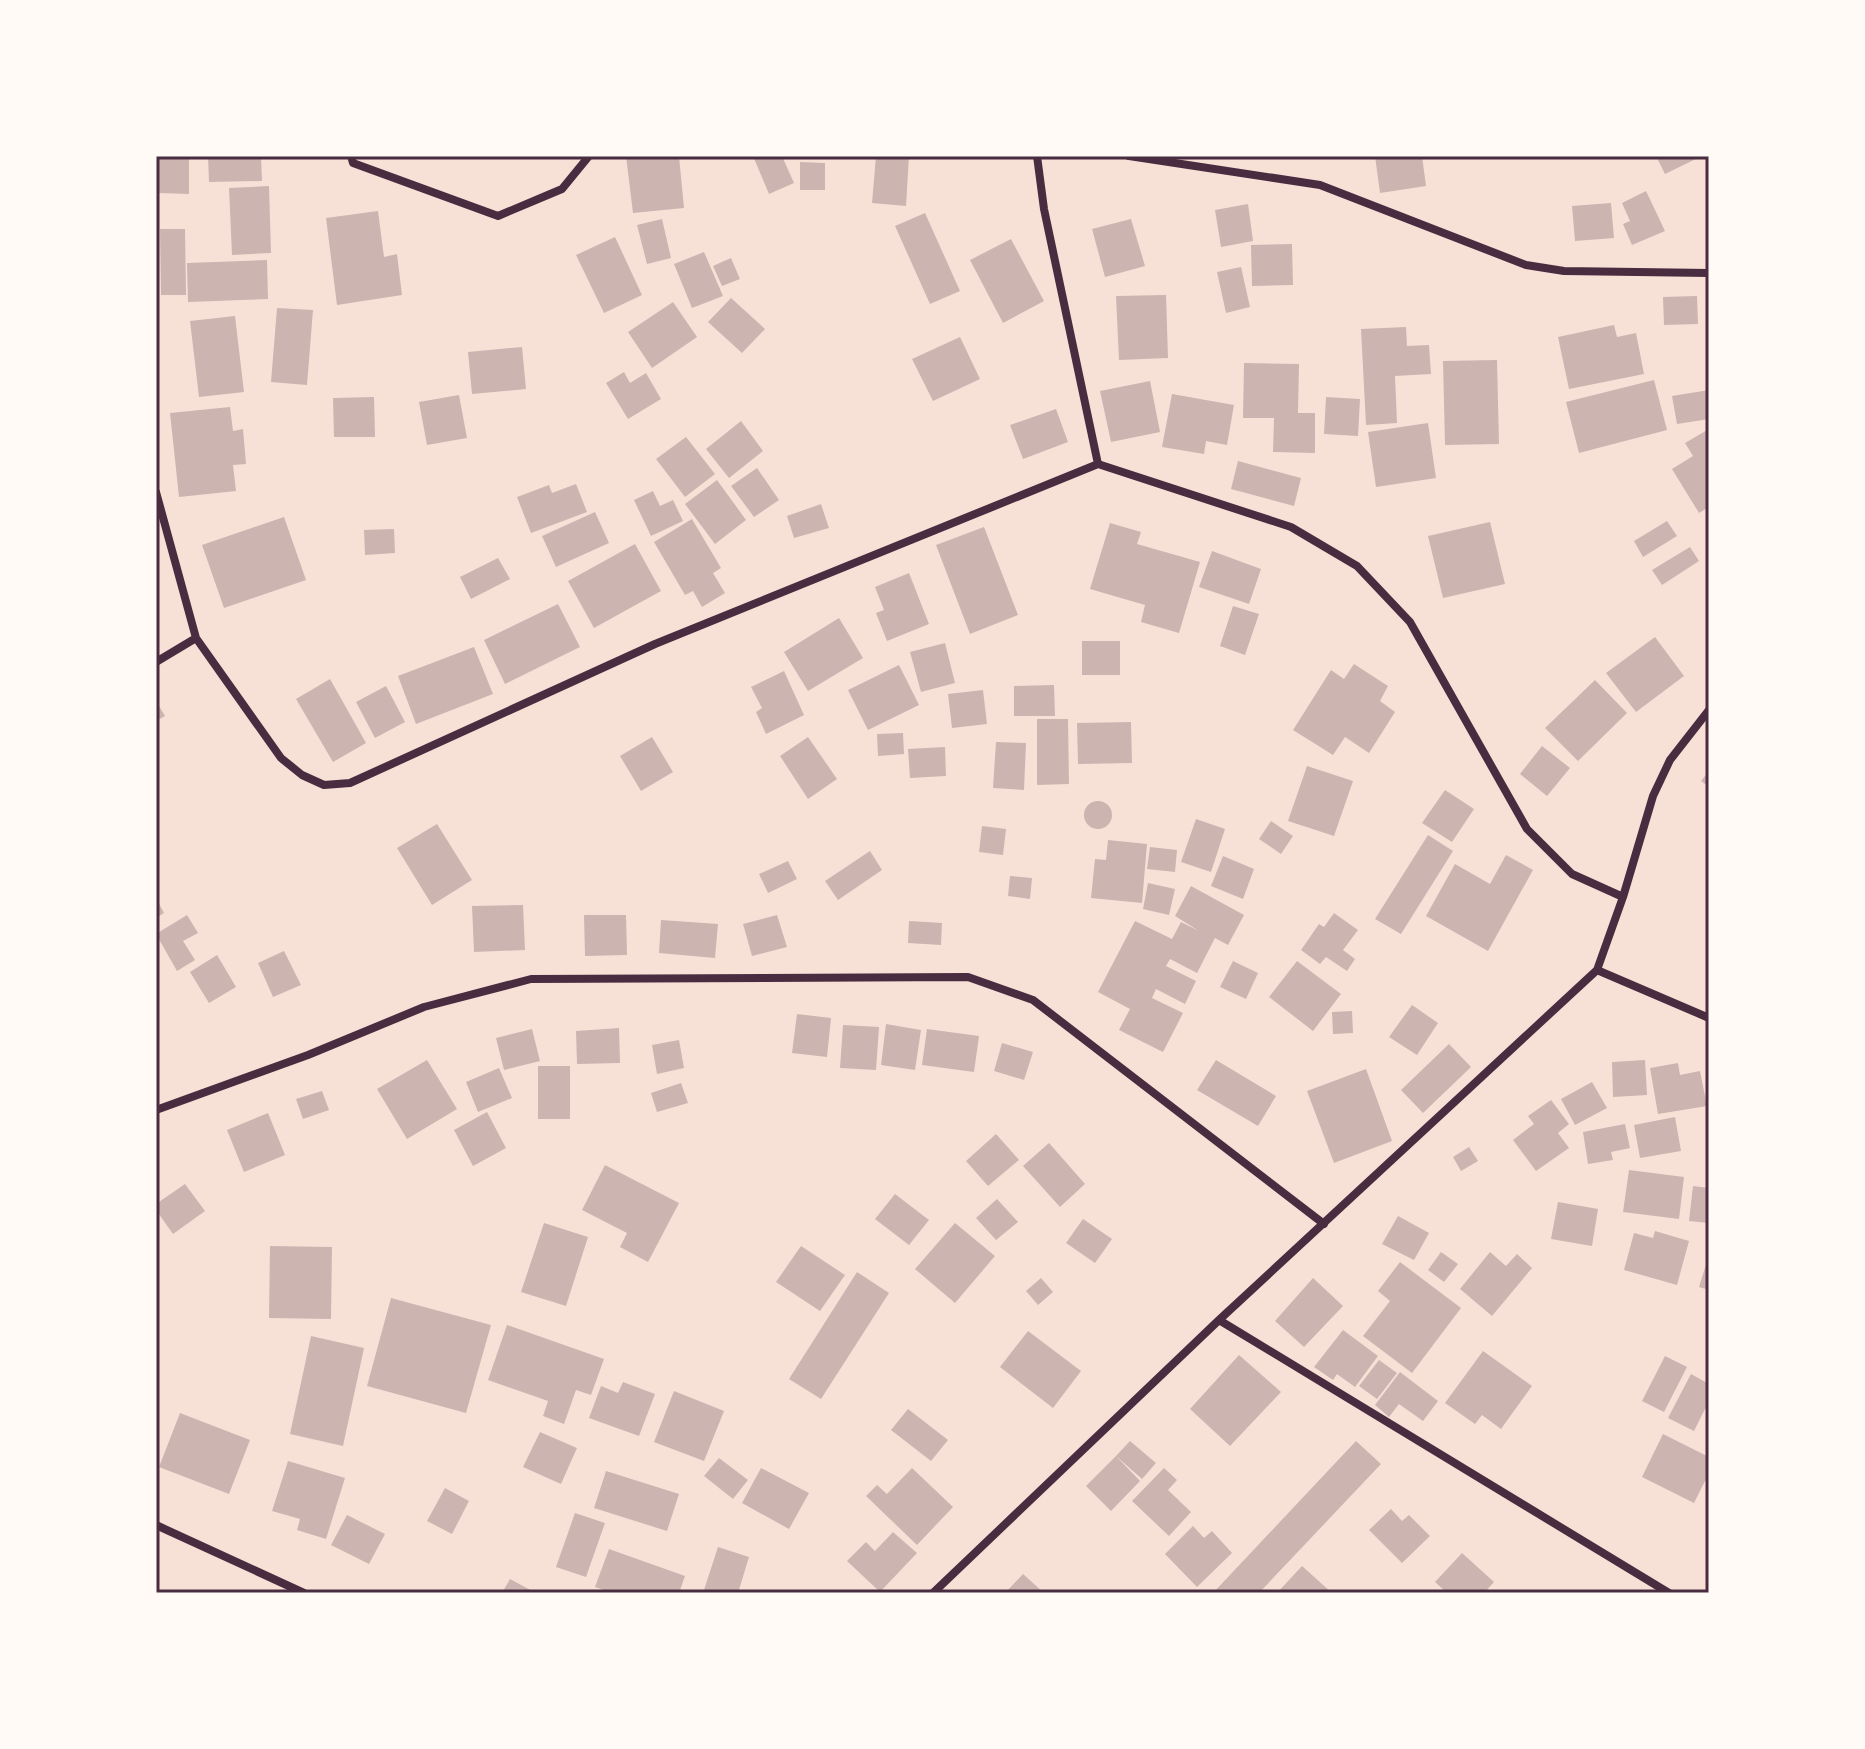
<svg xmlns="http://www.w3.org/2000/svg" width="1865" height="1749" viewBox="0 0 1865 1749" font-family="'IBM Plex Sans',sans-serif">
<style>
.building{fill:#ccb4b1}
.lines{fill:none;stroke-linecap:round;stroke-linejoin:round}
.minor{stroke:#4a2c40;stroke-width:8}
.neatline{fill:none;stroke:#4a2c40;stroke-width:3}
</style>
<rect width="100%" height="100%" fill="#f7e1d7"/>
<path class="building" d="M159,156H189V194L158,193Z
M208,156H261L262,181L209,182Z
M626,156H679L684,208L633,213Z
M753,156H782L794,183L769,194Z
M876,156H909L906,206L872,203Z
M1375,156H1422L1426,186L1380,193Z
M1656,156H1702L1665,174Z
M800,162L825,163V190H800Z
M269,186L271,253L232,255L229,188Z
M1646,191L1665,231L1632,245L1623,224L1630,221L1622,203Z
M1611,203L1614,238L1575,241L1572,206Z
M1248,204L1253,241L1221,247L1215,210Z
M378,211L384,257L397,254L402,295L337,305L326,218Z
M925,213L960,291L930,304L895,226Z
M662,219L671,258L647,264L637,225Z
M1131,219L1145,266L1105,277L1092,229Z
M160,229H185L186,295H161Z
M615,237L642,295L604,313L576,255Z
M1011,239L1044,301L1003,323L970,260Z
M1292,244L1293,285L1252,286L1251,245Z
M704,252L723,296L692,308L674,264Z
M731,258L740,279L722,286L713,266Z
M267,260L268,299L188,302L187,263Z
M1241,267L1250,307L1226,313L1217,272Z
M1166,295L1168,358L1119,360L1116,296Z
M1697,296L1698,324L1664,325L1663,297Z
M731,298L765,329L742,353L708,322Z
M673,302L697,337L652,368L628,332Z
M277,308L313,310L307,385L271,382Z
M235,316L244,392L199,397L190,321Z
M1614,325L1617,337L1636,333L1644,374L1569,389L1558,337Z
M1406,327L1407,346L1429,345L1431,374L1395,376L1397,423L1366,425L1361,329Z
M960,337L980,379L933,401L912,359Z
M522,347L526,389L472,394L468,352Z
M1497,360L1499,444L1445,445L1443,361Z
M1244,363L1299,364L1298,413H1315V453L1273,452L1274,418H1243Z
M624,372L630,383L646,373L661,399L628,419L606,383Z
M1654,380L1667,430L1579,453L1566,402Z
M1150,381L1160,432L1111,442L1100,391Z
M1709,390V419L1677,424L1672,396Z
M1172,394L1234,405L1227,445L1206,441L1204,454L1162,447Z
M459,395L467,438L427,445L419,402Z
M374,397L375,437H334L333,398Z
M1326,397L1360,399L1358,436L1324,434Z
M230,407L233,431L243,429L246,464L233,465L236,491L179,497L170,413Z
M1056,409L1068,442L1023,459L1010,425Z
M741,421L763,451L729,478L706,449Z
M1428,423L1436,478L1376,487L1368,432Z
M1709,429V507L1699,513L1672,469L1693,456L1685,443Z
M686,437L715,474L685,497L656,459Z
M1238,461L1301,478L1294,506L1231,489Z
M757,468L779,500L754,517L731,486Z
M717,480L746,520L715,544L685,504Z
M576,484L587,512L531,533L517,497L549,485L552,493Z
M653,491L660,506L673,500L683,521L651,536L634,500Z
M821,504L829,528L794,538L787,516Z
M595,512L609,543L556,567L542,536Z
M284,517L306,580L224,608L202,545Z
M692,519L721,568L713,573L725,593L702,607L693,591L685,595L654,542Z
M1667,521L1677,536L1643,557L1634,541Z
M1490,522L1505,584L1443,598L1428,536Z
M1110,523L1141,532L1137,544L1200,562L1179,633L1141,622L1145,605L1090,589Z
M984,527L1018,615L970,634L936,545Z
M394,529L395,553L365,555L364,530Z
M635,544L661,591L594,628L568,581Z
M1690,547L1699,561L1662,585L1652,570Z
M1212,551L1261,569L1249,604L1199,587Z
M498,558L510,579L471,599L460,577Z
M909,573L929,624L887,641L876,613L884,610L875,587Z
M558,604L580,647L505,684L484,640Z
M1233,606L1259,614L1245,655L1220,646Z
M839,618L863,658L808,691L784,652Z
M1655,637L1684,676L1636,712L1606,673Z
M1082,641H1120V675H1082Z
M945,643L955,683L921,692L910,652Z
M474,647L493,694L416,724L398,676Z
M1354,664L1388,686L1380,701L1395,712L1369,753L1345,737L1333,755L1293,730L1331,670L1344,679Z
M899,665L919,705L868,730L848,690Z
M784,671L804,715L766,734L756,712L762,708L751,687Z
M330,679L366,743L333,762L296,699Z
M1595,680L1627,713L1578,761L1545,728Z
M1054,685L1055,716H1014V686Z
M386,686L405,722L375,738L356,702Z
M983,690L987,724L952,728L948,694Z
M156,701L165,716L156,721Z
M1037,719H1068L1069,784L1037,785Z
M1131,722L1132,763L1078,764L1077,723Z
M903,733L904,754L878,756L877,734Z
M652,737L673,772L641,791L620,756Z
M808,737L837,779L808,799L780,756Z
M996,742L1026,743L1024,790L993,788Z
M1542,746L1570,768L1547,796L1520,774Z
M945,747L946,776L910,778L908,749Z
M1307,766L1353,781L1334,836L1288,821Z
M1709,771V787L1701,781Z
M1445,790L1474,809L1452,842L1422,823Z
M1084 815a14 14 0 1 1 28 0a14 14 0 1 1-28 0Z
M1196,819L1225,829L1211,872L1181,862Z
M1271,821L1293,836L1281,854L1259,839Z
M437,824L472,880L432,905L397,848Z
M982,826L1006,829L1003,855L979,852Z
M1428,835L1453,851L1401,934L1375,919Z
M1108,840L1147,844L1142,903L1091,898L1095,859L1106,860Z
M1150,847L1177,850L1175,872L1147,869Z
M870,851L882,870L838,900L825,881Z
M1506,855L1533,870L1488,951L1426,916L1455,864L1490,884Z
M1223,856L1254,869L1243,899L1211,886Z
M788,861L797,879L768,893L759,874Z
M1010,876L1032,878L1030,899L1008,896Z
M1148,883L1175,889L1169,915L1143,909Z
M1191,886L1244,915L1228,945L1215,938L1197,973L1170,959L1166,966L1196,981L1185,1004L1156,989L1152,998L1183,1013L1163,1052L1119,1030L1130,1009L1098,992L1135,921L1172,939L1181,922L1199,931L1175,916Z
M156,898L164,913L156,918Z
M523,905L525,950L474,952L472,906Z
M1334,913L1358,930L1343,950L1355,959L1347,971L1326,957L1320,964L1301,950L1319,924L1324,927Z
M187,915L198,933L183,941L195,960L177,971L156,934Z
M584,915H626L627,955L585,956Z
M777,915L787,947L752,956L743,924Z
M661,920L718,924L715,958L659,953Z
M909,921L942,923L941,945L908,943Z
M284,951L301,985L273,997L258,963Z
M217,955L236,987L209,1003L190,972Z
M1233,961L1258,973L1246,999L1220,987Z
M1297,961L1341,994L1313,1031L1269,997Z
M1412,1005L1438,1023L1417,1055L1389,1037Z
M1352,1011L1353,1033L1333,1034L1332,1012Z
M797,1014L831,1018L827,1057L792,1053Z
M886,1024L921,1030L915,1070L881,1065Z
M843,1025L879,1027L876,1070L840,1068Z
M619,1028L620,1063L577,1064L576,1031Z
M532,1029L540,1061L504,1070L496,1038Z
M927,1029L979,1036L974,1072L922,1065Z
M679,1040L684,1068L657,1074L652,1045Z
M1002,1043L1033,1052L1024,1080L994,1071Z
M1449,1044L1471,1067L1423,1113L1401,1090Z
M427,1060L457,1109L407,1139L377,1089Z
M1216,1060L1276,1096L1258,1126L1197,1090Z
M1645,1060L1647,1095L1613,1097L1612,1062Z
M1678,1063L1680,1075L1700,1071L1707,1106L1658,1114L1650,1068Z
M538,1066H570V1119H538Z
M499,1068L512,1098L478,1112L466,1082Z
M1366,1069L1392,1141L1334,1163L1307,1091Z
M1592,1082L1607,1108L1575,1125L1561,1099Z
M681,1083L688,1103L657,1112L651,1093Z
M322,1091L329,1110L303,1119L296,1099Z
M1551,1100L1569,1124L1558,1133L1569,1148L1536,1171L1513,1140L1534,1124L1528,1116Z
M487,1112L506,1148L473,1166L454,1130Z
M268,1113L285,1155L244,1172L227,1130Z
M1675,1117L1681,1151L1640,1158L1634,1125Z
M1625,1124L1630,1148L1611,1152L1613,1160L1588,1164L1583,1132Z
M996,1134L1019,1160L988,1186L966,1161Z
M1049,1143L1085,1184L1060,1207L1023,1166Z
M1469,1147L1478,1161L1461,1171L1453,1157Z
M605,1165L679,1203L648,1262L620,1247L627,1233L582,1210Z
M1629,1170L1684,1177L1679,1219L1623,1212Z
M185,1184L205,1211L173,1234L156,1210V1204Z
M1693,1186L1709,1188V1223L1689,1221Z
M895,1194L929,1220L909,1245L875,1219Z
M997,1199L1018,1222L996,1240L976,1218Z
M1558,1202L1598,1209L1592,1246L1551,1239Z
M1398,1216L1429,1233L1414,1260L1382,1244Z
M1083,1219L1112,1239L1095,1263L1066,1243Z
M544,1223L588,1237L566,1306L521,1292Z
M955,1223L995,1256L955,1303L915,1269Z
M1655,1231L1689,1241L1677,1285L1624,1270L1634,1233L1653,1238Z
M270,1246L332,1247L331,1319L269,1318Z
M801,1246L845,1275L820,1311L776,1282Z
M1441,1252L1458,1264L1444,1282L1428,1270Z
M1490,1252L1506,1266L1517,1254L1532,1268L1492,1316L1460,1289Z
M1708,1258H1709V1290L1699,1287Z
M1400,1262L1461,1308L1412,1373L1363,1336L1390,1301L1378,1291Z
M857,1272L889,1293L821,1399L789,1379Z
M1041,1278L1053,1292L1038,1305L1026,1291Z
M1313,1278L1343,1306L1304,1347L1275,1321Z
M391,1298L491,1325L466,1413L367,1386Z
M507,1325L604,1359L591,1395L576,1390L564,1424L543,1416L548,1401L488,1380Z
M1343,1330L1378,1356L1355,1387L1337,1374L1333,1380L1314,1367Z
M1028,1331L1081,1371L1053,1408L1000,1367Z
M311,1336L364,1348L343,1446L290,1434Z
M1483,1351L1532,1386L1501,1429L1482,1415L1475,1424L1445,1403Z
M1239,1355L1281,1392L1230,1446L1190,1409Z
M1665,1356L1687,1367L1664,1412L1642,1401Z
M1379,1360L1397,1373L1377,1399L1359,1386Z
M1400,1372L1438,1401L1423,1421L1399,1404L1389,1417L1375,1405Z
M1691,1374L1709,1384V1401L1694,1431L1668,1418Z
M623,1382L655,1394L639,1436L589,1418L601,1386L618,1393Z
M674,1391L724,1411L704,1461L654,1442Z
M908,1409L948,1440L931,1461L891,1430Z
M180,1413L250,1440L229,1494L159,1467Z
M540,1432L577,1448L561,1484L523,1467Z
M1663,1434L1709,1457V1473L1694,1503L1642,1477Z
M1130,1441L1156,1463L1142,1479L1116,1456Z
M1356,1441L1381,1464L1259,1593H1213Z
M1116,1456L1140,1481L1111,1511L1086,1486Z
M719,1458L748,1480L733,1499L704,1476Z
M288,1461L345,1478L326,1539L297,1530L300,1519L272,1511Z
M761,1468L809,1493L789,1529L742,1503Z
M912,1468L953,1507L917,1545L866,1496L877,1485L887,1494Z
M1164,1468L1177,1480L1168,1490L1191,1512L1169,1536L1132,1501Z
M606,1471L679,1494L667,1531L594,1508Z
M445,1488L469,1501L452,1534L427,1521Z
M1391,1509L1402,1521L1409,1515L1430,1536L1402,1563L1369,1530Z
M575,1513L605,1523L586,1577L556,1567Z
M347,1515L385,1534L369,1564L331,1545Z
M1193,1526L1204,1538L1212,1531L1232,1553L1197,1587L1165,1554Z
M893,1532L917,1553L880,1592L847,1561L866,1542L875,1551Z
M718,1547L749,1557L738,1593H703Z
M609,1549L685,1576L679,1593H613L595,1587Z
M1462,1553L1494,1582L1484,1593H1447L1435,1582Z
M1302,1566L1332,1593H1277Z
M1023,1574L1044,1593H1005Z
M510,1579L536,1593H502Z"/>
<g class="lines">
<path class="minor" d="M351,156L353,163L498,216L562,189L589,156
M1037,156L1044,209L1098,464
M1129,156L1320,185L1526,265L1564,271L1709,273
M156,492L196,638L281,758L302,775L324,785L350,783L655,644L1098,464L1291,527L1357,566L1410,622L1527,829L1572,874L1623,897
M156,662L196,638
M1597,970L1709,1018
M156,1110L308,1055L424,1007L531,979L968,977L1033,1000L1324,1224
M1219,1320L1669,1593
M156,1525L304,1593
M933,1593L1219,1320L1597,970L1623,897L1653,796L1670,760L1709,710"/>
</g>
<rect width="1865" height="1749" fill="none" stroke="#fffaf5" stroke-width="316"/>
<rect x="158" y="158" width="1549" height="1433" class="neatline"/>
</svg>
